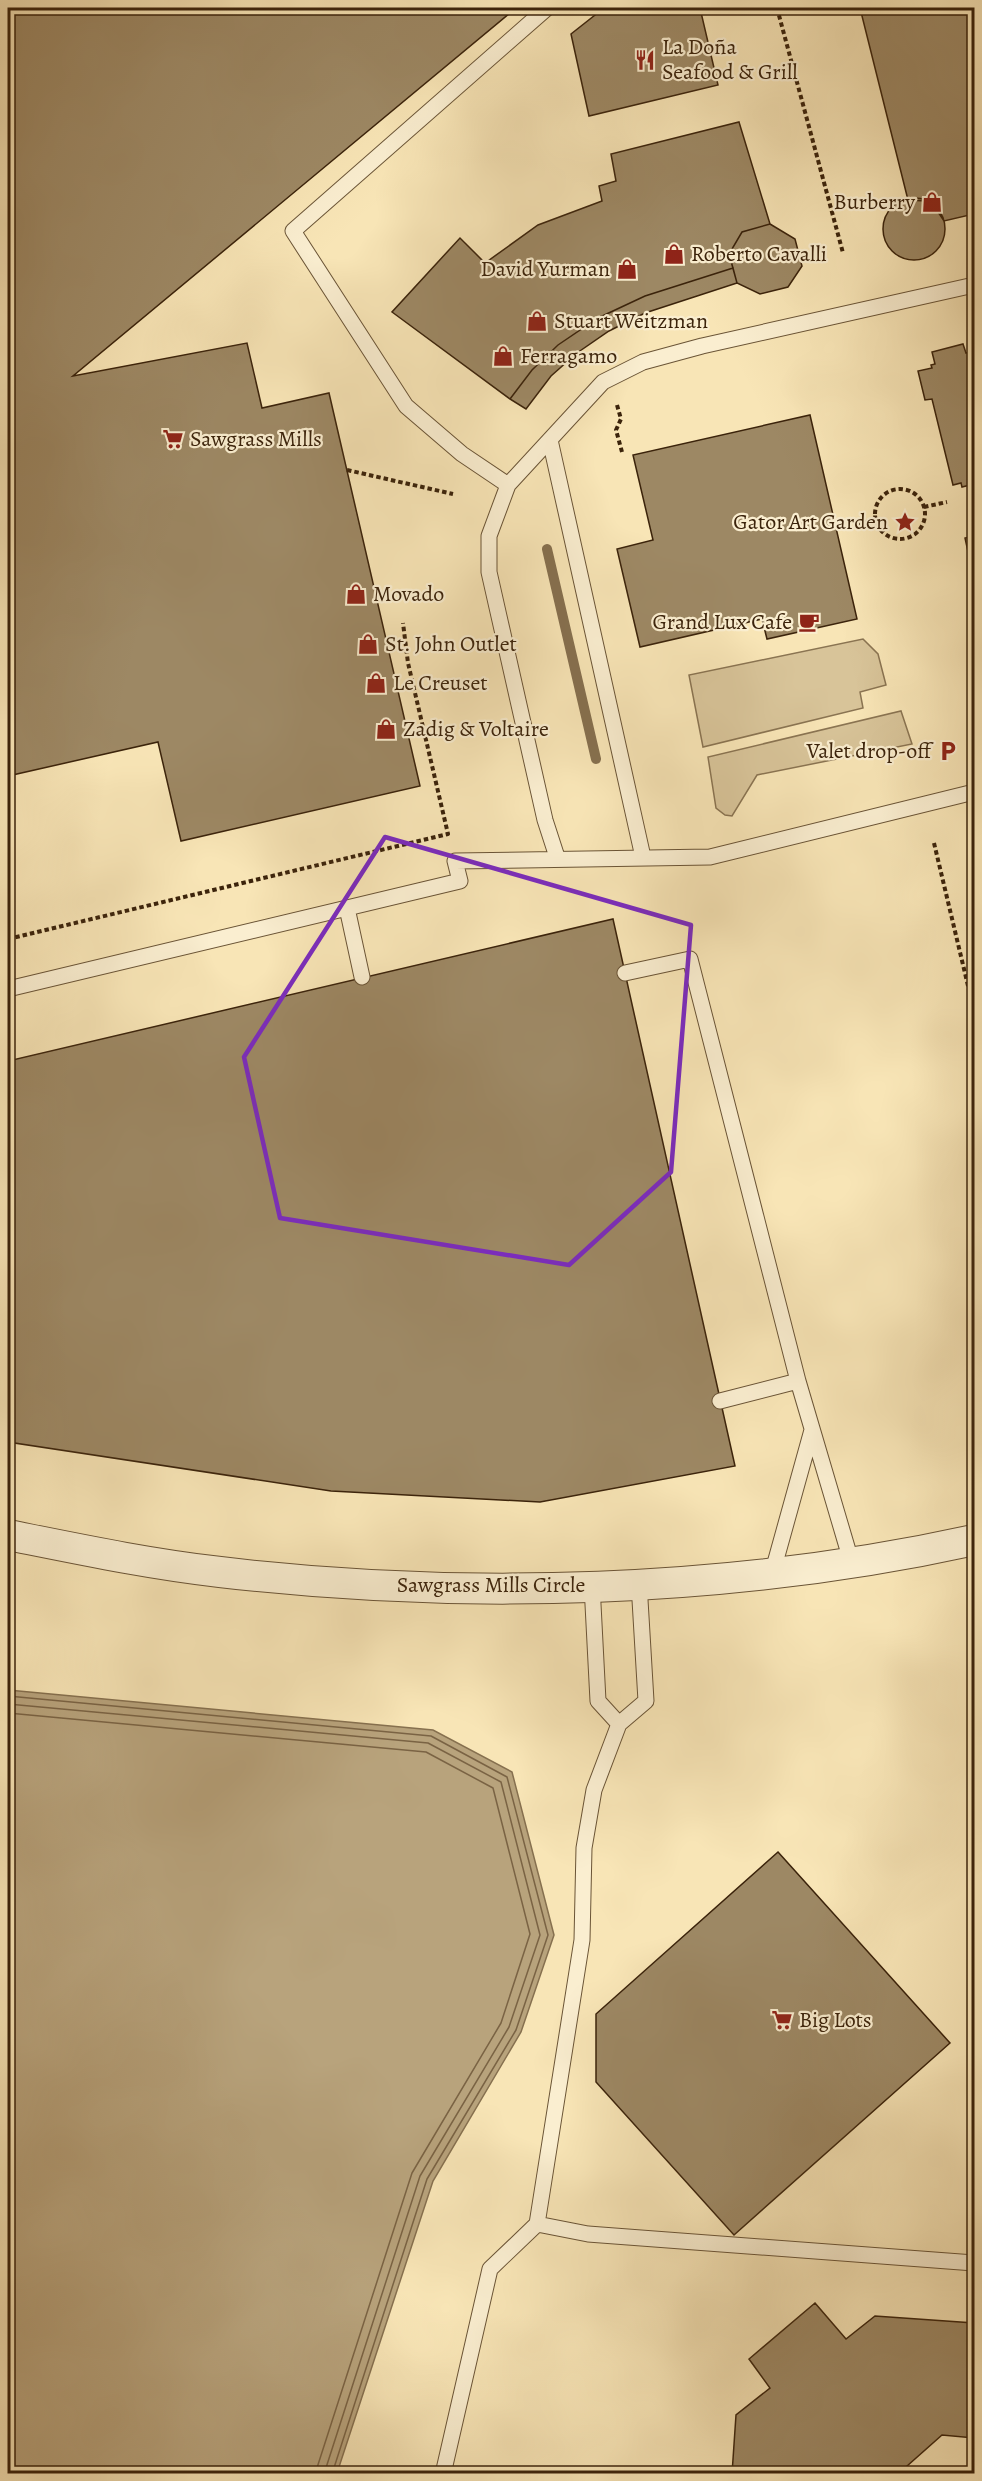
<svg xmlns="http://www.w3.org/2000/svg" width="982" height="2481" viewBox="0 0 982 2481" font-family="Alegreya,serif">
<style>
.green{fill:#d8c499;stroke:#8a7452;stroke-width:1.5}
.water{fill:#b8a37c;stroke:#86704f;stroke-width:1.5}
.lines{fill:none;stroke-linecap:round;stroke-linejoin:round}
.shore{stroke:#7a6344;stroke-width:1.5}
.stream{stroke:#86704f;stroke-width:10}
.building{fill:#9d8864;stroke:#3b230b;stroke-width:1.5}
.service-casing{stroke:#6a5436;stroke-width:17}
.minor-casing{stroke:#6a5436;stroke-width:32}
.path{stroke:#3b230b;stroke-width:4;stroke-dasharray:4.5 3;stroke-linecap:butt}
.service{stroke:#faeed0;stroke-width:15}
.minor{stroke:#faeed0;stroke-width:30}
.marked{fill:none;stroke:#7b2cbf;stroke-width:4.5;stroke-linejoin:round}
.labels{text-anchor:middle;dominant-baseline:central;stroke-width:4.5;stroke-linejoin:round;paint-order:stroke}
.poi-label{font-size:22px;fill:#3b230b;stroke:#faeed0;text-anchor:start}
.street-label{font-size:22px;fill:#3b230b;stroke:#faeed0}
</style>
<rect width="100%" height="100%" fill="#f8e5b6"/>
<filter id="stains"><feTurbulence type="fractalNoise" baseFrequency=".00333" numOctaves="4"/><feColorMatrix values="0 0 0 0 .2 0 0 0 0 .09 0 0 0 0 .02 0 0 0 .5 -.17"/></filter>
<radialGradient id="worn" r=".72"><stop offset=".6" stop-color="#630" stop-opacity="0"/><stop offset="1" stop-color="#630" stop-opacity=".3"/></radialGradient>
<path class="green" d="M863,639L878,654L886,685L860,692L863,708L703,747L689,675Z
M901,711L912,744L757,775L732,816L725,815L716,808L708,757Z"/>
<path class="water" d="M8,1690L433,1730L512,1772L554,1935L521,2032L433,2181L337,2473H8Z"/>
<g class="lines">
<path class="shore" d="M8,1696L431,1736L507,1777L548,1935L516,2030L427,2179L332,2474
M8,1704L428,1743L501,1782L540,1935L509,2027L420,2176L324,2474
M8,1713L426,1752L493,1788L530,1934L501,2023L412,2173L315,2474"/>
<path class="stream" d="M547,549L596,759"/>
</g>
<path class="building" d="M8,8H516L73,376L247,343L262,408L329,393L420,786L181,841L158,742L8,776Z
M604,8H700L718,85L589,116L571,34Z
M860,8H974V214L944,221L934,206L926,201L908,200Z
M739,122L770,224L742,232L729,254L733,268L645,296L598,318L558,345L532,370L510,399L392,312L460,238L485,263L538,225L602,201L599,186L616,181L611,154Z
M883 229a31 31 0 1 1 62 0a31 31 0 1 1-62 0Z
M770,224L795,239L802,266L788,287L760,294L737,283L729,254L742,232Z
M733,268L737,283L645,313L609,331L577,353L551,376L526,409L510,399L532,370L558,345L598,318L645,296Z
M963,344L966,353L974,351V484L962,487L961,483L953,485L932,399L925,400L918,371L932,368L931,365L935,364L932,352Z
M810,415L857,619L767,639L762,619L640,647L617,549L653,540L633,455Z
M974,536V579L965,538Z
M613,919L735,1466L540,1502L331,1491L8,1442V1061Z
M778,1852L950,2043L734,2235L596,2082V2014Z
M815,2303L846,2339L875,2316L974,2323V2438L942,2435L898,2474H732L736,2415L770,2388L749,2359Z"/>
<g class="lines">
<g class="service-casing">
<path id="service" d="M550,440L643,857
M508,485L462,454L406,406L293,231L547,8
M557,857L545,820L489,572V536L508,485L603,382L643,362L702,346L974,285
M347,908L362,977
M625,973L690,959L798,1381L852,1564
M8,989L460,881L455,861L710,857L974,792
M720,1401L798,1381
M772,1574L812,1430
M592,1585L598,1701L619,1724
M537,2224L588,2234L974,2263
M443,2474L490,2269L537,2224L582,1940L584,1848L594,1790L619,1724L646,1701L639,1583"/>
</g>
<g class="minor-casing">
<path id="minor" d="M8,1535C78,1549 149,1564 220,1572C465,1601 733,1593 974,1540"/>
</g>
<path class="path" d="M777,8L843,253
M617,405L621,419L616,430L622,452
M347,470L453,494
M875 514a25 25 0 1 1 50 0a25 25 0 1 1-50 0Z
M924,507L947,502
M857,525L875,519
M934,843L974,1011
M8,939L448,834L408,663L403,623"/>
<use href="#service" class="service"/>
<use href="#minor" class="minor"/>
</g>
<path class="marked" d="M385,837L691,925L671,1172L569,1265L280,1218L244,1057Z"/>
<defs>
<g id="restaurant-bare" transform="scale(1.62)"><path d="M-5-6h1v4h1v-4h1v4h1v-4h1v5L-1.5 .5V6h-2V.5L-5-1ZM5-6V6H3V1.5H1.5Q1.5-4 5-6Z" fill="#8f2418" stroke="#faeed0" stroke-width="2.5" paint-order="stroke"/></g>
<g id="shop-bare" transform="scale(1.62)"><path d="M-5-2.5h2.3a2.7 3.5 0 0 1 5.4 0H5L5.5 6h-11ZM-1.5-2.5h3a1.5 2.3 0 0 0-3 0Z" fill="#8f2418" stroke="#faeed0" stroke-width="2.5" paint-order="stroke"/></g>
<g id="supermarket-bare" transform="scale(1.62)"><path d="M-6-5.5h2.5l.6 2H6L4.5 2H-2.5L-4.4-4H-6ZM-1.5 3.2a1.3 1.3 0 1 0 .1 0ZM3 3.2a1.3 1.3 0 1 0 .1 0Z" fill="#8f2418" stroke="#faeed0" stroke-width="2.5" paint-order="stroke"/></g>
<g id="sight-bare" transform="scale(1.62)"><path d="M0-6L1.8-2.2L6-1.7L2.9 1.2L3.7 5.4L0 3.3L-3.7 5.4L-2.9 1.2L-6-1.7L-1.8-2.2Z" fill="#8f2418" stroke="#faeed0" stroke-width="2.5" paint-order="stroke"/></g>
<g id="cafe-bare" transform="scale(1.62)"><path d="M-5.5-4.5H6V0H3Q3 3.5 0 3.5H-2.5Q-5.5 3.5-5.5 0ZM3-3.2v2h1.7v-2ZM-6 4.5H4V6H-6Z" fill="#8f2418" stroke="#faeed0" stroke-width="2.5" paint-order="stroke"/></g>
<g id="parking-bare" transform="scale(1.62)"><path d="M-3.5-5.5H1a3.5 3.5 0 0 1 0 7H-1V5.5H-3.5ZM-1-3.4V-.6H.8a1.4 1.4 0 0 0 0-2.8Z" fill="#8f2418" stroke="#faeed0" stroke-width="2.5" paint-order="stroke"/></g>
</defs>
<g fill-rule="evenodd">
<use href="#restaurant-bare" x="645" y="60"/>
<use href="#shop-bare" x="932" y="202"/>
<use href="#shop-bare" x="674" y="254"/>
<use href="#shop-bare" x="627" y="269"/>
<use href="#shop-bare" x="537" y="321"/>
<use href="#shop-bare" x="503" y="356"/>
<use href="#supermarket-bare" x="173" y="439"/>
<use href="#sight-bare" x="905" y="522"/>
<use href="#shop-bare" x="356" y="594"/>
<use href="#cafe-bare" x="809" y="622"/>
<use href="#shop-bare" x="368" y="644"/>
<use href="#shop-bare" x="376" y="683"/>
<use href="#shop-bare" x="386" y="729"/>
<use href="#parking-bare" x="948" y="751"/>
<use href="#supermarket-bare" x="782" y="2020"/>
</g>
<g class="labels">
<g class="poi-label">
<text x="662" y="47">La Doña<tspan x="662" dy="25">Seafood &amp; Grill</tspan></text>
<text x="915" y="202" text-anchor="end">Burberry</text>
<text x="691" y="254">Roberto Cavalli</text>
<text x="610" y="269" text-anchor="end">David Yurman</text>
<text x="554" y="321">Stuart Weitzman</text>
<text x="520" y="356">Ferragamo</text>
<text x="190" y="439">Sawgrass Mills</text>
<text x="888" y="522" text-anchor="end">Gator Art Garden</text>
<text x="373" y="594">Movado</text>
<text x="792" y="622" text-anchor="end">Grand Lux Cafe</text>
<text x="385" y="644">St. John Outlet</text>
<text x="393" y="683">Le Creuset</text>
<text x="403" y="729">Zadig &amp; Voltaire</text>
<text x="931" y="751" text-anchor="end">Valet drop-off</text>
<text x="799" y="2020">Big Lots</text>
</g>
<g class="street-label">
<text x="491" y="1585">Sawgrass Mills Circle</text>
</g>
</g>
<rect width="982" height="2481" fill="none" stroke="#f8e5b6" stroke-width="30"/>
<rect x="9" y="9" width="964" height="2463" fill="none" stroke="#3b230b" stroke-width="3"/>
<rect x="15" y="15" width="952" height="2451" fill="none" stroke="#3b230b" stroke-width="1.5"/>
<rect width="100%" height="100%" filter="url(#stains)"/>
<rect width="100%" height="100%" fill="url(#worn)"/>
</svg>
